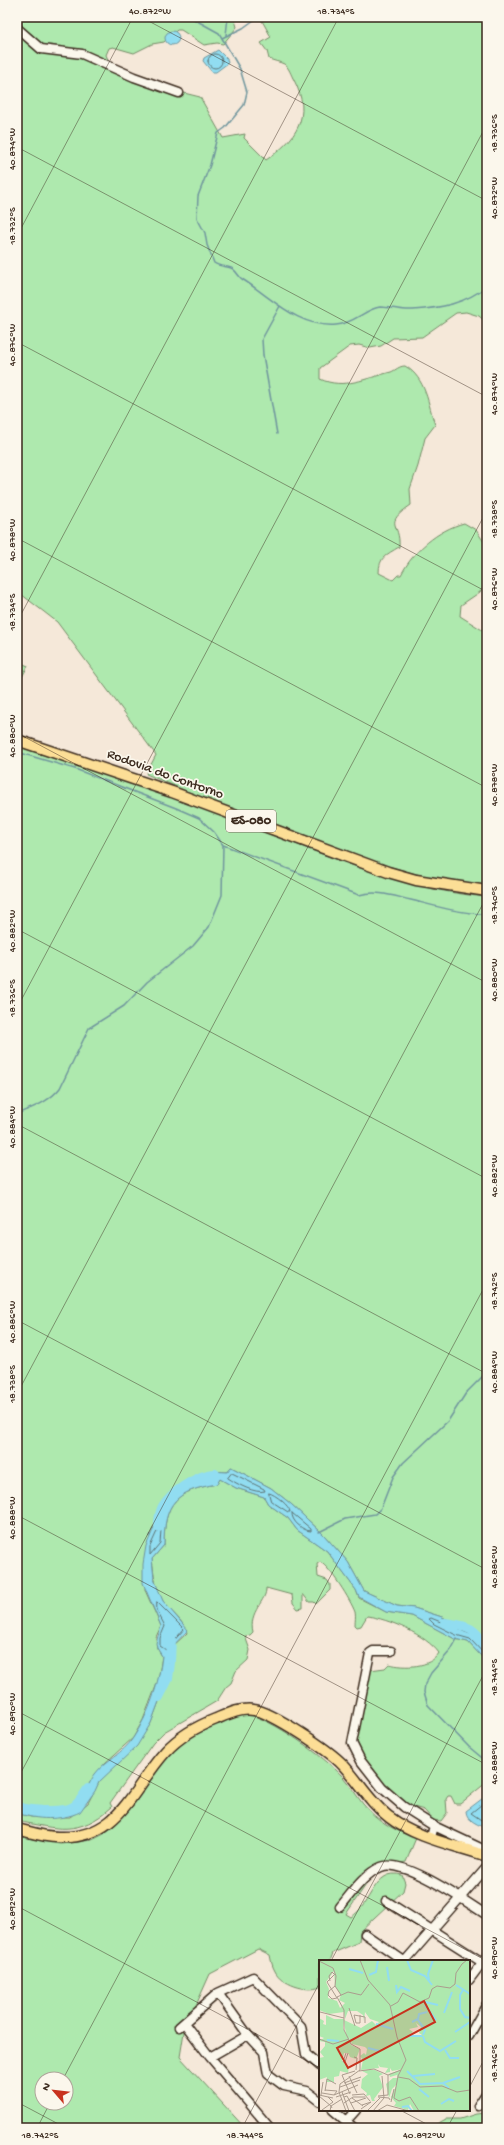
<svg xmlns="http://www.w3.org/2000/svg" width="504" height="2145" viewBox="0 0 504 2145" font-family="'Gochi Hand',sans-serif">
<style>
.green{fill:#aee9ae;stroke:#748a66;fill-rule:evenodd}
.water{fill:#91ddf1;stroke:#6f959d}
.lines{fill:none;stroke-linecap:round;stroke-linejoin:round}
.shore{stroke:#5d7272;stroke-width:1}
.stream{stroke:#6f959d;stroke-width:1.5}
.river{stroke:#91ddf1;stroke-width:10}
.minor-casing{stroke:#3b2a1e;stroke-width:11}
.major-casing{stroke:#3b2a1e;stroke-width:13}
.minor{stroke:#fbf7ec;stroke-width:8}
.major{stroke:#fcde96;stroke-width:10}
.ticks{fill:none;stroke:#3b2a1e;stroke-width:1;stroke-opacity:0.45}
.labels{text-anchor:middle;dominant-baseline:central;stroke-width:3.5;stroke-linejoin:round;paint-order:stroke}
.shield{fill:#fbf7ec;stroke:#75685c;stroke-width:1}
.shield-label{font-size:13px;font-weight:bold;fill:#3b2a1e}
.street-label{font-size:14px;fill:#3b2a1e;stroke:#fbf7ec}
.inset-river{fill:none;stroke:#91ddf1;stroke-width:2}
.inset-road{fill:none;stroke:#ab9c8e;stroke-width:1}
.view{fill:#c8321e;fill-opacity:0.15;stroke:#c8321e;stroke-width:2}
.inset-edge{fill:none;stroke:#3b2a1e;stroke-width:2}
.neatline{fill:none;stroke:#3b2a1e;stroke-width:1.5}
.ticks-label{font-size:10px;text-anchor:middle;fill:#3b2a1e}
</style>
<rect width="100%" height="100%" fill="#f5e8d9"/>
<filter id="ink" filterUnits="userSpaceOnUse"><feTurbulence type="fractalNoise" baseFrequency=".025" numOctaves="2"/><feDisplacementMap in="SourceGraphic" scale="8" xChannelSelector="R" yChannelSelector="G"/><feConvolveMatrix kernelMatrix="1 2 1 2 8 2 1 2 1" color-interpolation-filters="sRGB"/></filter>
<g filter="url(#ink)">
<path class="green" d="M17,17H234L237,27L223,44L217,43L204,45L181,30H177L164,42L152,44L134,53L113,47L109,48L106,55L111,66L180,92L200,97L223,138L245,134L244,138L266,160C296,140 313,116 294,80C291,75 289,67 284,64C280,62 274,61 269,59L267,51L261,43L271,37L260,17H487V323L479,316L466,312L456,313L422,337L393,338L381,346L370,348L359,345L350,346L320,368V379C344,390 366,378 391,372C396,370 399,366 405,366C426,378 428,404 435,425L425,438L418,466L410,489L411,505C382,525 401,522 399,547C386,555 379,557 379,573L393,580L398,575H401C413,551 438,530 464,523L476,530L486,545L487,583L480,592L461,605L460,616L487,633V886L437,880L367,860L208,800L146,774L156,755L57,622L17,591Z
M17,661L28,666L17,686Z
M17,743C95,767 171,796 248,825C325,855 403,890 487,897V1639L485,1636L442,1617L414,1608L397,1606L364,1591L348,1562L323,1534L291,1504L271,1488L231,1467L227,1472L210,1471L170,1494L153,1528L150,1536L145,1590L161,1626L156,1637L157,1648L162,1656L158,1681L143,1720L133,1738L105,1763L83,1792L77,1808C63,1818 31,1814 17,1806Z
M220,1479L236,1488L264,1497L268,1504L288,1518L297,1530L327,1551L356,1590L359,1598L386,1612L412,1616L455,1639L468,1642L483,1658L487,1666V1782L460,1804H455L451,1796H448L446,1799L447,1813L441,1821L433,1820L424,1810L403,1804L376,1776L361,1754L355,1740L370,1670L385,1668L389,1664C405,1668 430,1668 439,1653C426,1635 389,1619 367,1616L361,1626L357,1627L355,1625C355,1621 356,1616 355,1612C351,1601 330,1567 320,1562L317,1564L318,1577L327,1580L330,1584V1590L316,1604L314,1602H309L303,1594V1608L298,1609L293,1603L292,1595L266,1588C267,1601 248,1611 253,1632L250,1635L245,1636L250,1650L248,1660L236,1671L231,1683L226,1687L217,1701L164,1732L153,1743L110,1803L112,1807C78,1837 58,1829 17,1821V1813L31,1817H70L88,1803L99,1782L138,1742L151,1723L164,1688L169,1655L172,1647L187,1633C183,1619 171,1613 163,1601C155,1589 154,1574 152,1559L164,1545C164,1502 176,1491 217,1484Z
M246,1714C271,1718 325,1757 343,1777C350,1785 356,1795 363,1804C377,1821 395,1831 416,1838L406,1862L393,1864L374,1873L346,1914L351,1917C371,1906 374,1867 402,1875L405,1883L403,1891L360,1931L359,1942L333,1953L330,1961H320V1987C307,1993 281,1984 275,1971C272,1966 271,1960 270,1955L258,1949L210,1974L184,2032L180,2057L245,2128H17V1836L61,1844L92,1840L104,1834L120,1819L172,1746L213,1723ZM42,2079H66V2103H42Z
M487,2113V2128H429L446,2119H460L476,2114Z"/>
<path class="water" d="M165 38a7 7 0 1 1 14 0a7 7 0 1 1-14 0Z
M218,50L227,59L228,63L216,72H212L203,61L204,58Z
M231,1467L271,1488L291,1504L323,1534L348,1562L364,1591L397,1606L414,1608L442,1617L485,1636L487,1639V1666L483,1658L468,1642L455,1639L412,1616L386,1612L359,1597L356,1590L327,1551L297,1530L288,1518L268,1504L264,1497L236,1488L220,1479L217,1484C176,1491 164,1502 164,1545L152,1559L154,1579L163,1601L188,1630L172,1647L169,1655L164,1688L151,1723L137,1746L99,1782L95,1791L80,1812C61,1821 36,1820 17,1813V1806C28,1812 59,1816 71,1812C78,1809 89,1782 95,1774C105,1760 124,1753 133,1738C149,1714 159,1684 162,1656L157,1648L156,1643L161,1626L143,1583V1564L146,1546L164,1504L170,1494L210,1471L227,1472Z
M487,1795V1829C480,1825 466,1821 466,1811Z"/>
<g class="lines">
<path class="shore" d="M208 61a7 7 0 1 1 14 0a7 7 0 1 1-14 0Z
M232,1473L264,1489L265,1491C255,1494 237,1484 228,1478Z
M269,1493C275,1494 290,1506 290,1512H288L271,1501Z
M292,1513L311,1529V1531C303,1531 291,1521 292,1513Z
M159,1528L161,1530L160,1543L150,1555V1547Z
M157,1602L184,1629L166,1650L160,1646V1638L165,1626L157,1611Z
M487,1641L431,1618L429,1619L434,1624L456,1635L470,1639L487,1657
M487,1800L471,1813L487,1824"/>
<path class="stream" d="M55,17L69,20L84,17
M113,17H122
M190,17L219,33L240,69L247,92L244,105L225,128L218,133L210,165L198,196L197,218L205,233L207,245L214,263C220,267 226,266 231,268C236,270 238,276 242,279C271,297 298,328 336,325C353,324 367,308 380,307C391,307 402,311 413,310C440,308 465,304 487,286
M226,35L228,17
M222,38L243,28L258,17
M277,434L263,355L262,339L280,306
M17,752L75,769L176,808L199,818L214,832L223,845L222,895L209,927L193,946L147,982L124,1006L89,1028L60,1088C49,1102 33,1107 17,1114
M223,845L359,895C378,890 393,896 411,900C435,906 462,914 487,914
M319,1532L345,1519L375,1514L381,1508L393,1477L403,1463L448,1421L466,1393L487,1372
M457,1639L451,1650L431,1673L425,1684L424,1692L428,1705L469,1747L487,1762"/>
<path class="river" d="M159,1527C159,1522 159,1516 161,1511C166,1495 199,1474 215,1474
M445,1623C469,1626 476,1628 487,1650
M159,1697L168,1679L170,1663L171,1637
M17,1807C29,1811 65,1814 75,1806C80,1802 84,1795 88,1789"/>
<g class="minor-casing">
<path id="minor" d="M17,28L41,49L82,54L134,77L179,93
M391,1651H373L370,1653L352,1743L361,1761L382,1788L404,1807L434,1826L431,1837
M434,1826L487,1851
M386,1901L482,1962
M340,1907C351,1894 364,1874 381,1867C403,1857 466,1902 487,1915
M365,1934L404,1961
M405,1961L487,1867
M469,1980L487,1956
M218,1993L248,2035L264,2052L268,2074L284,2086L307,2091L320,2101
M184,2023L210,2057L270,2128
M179,2027L218,1993L253,1977L301,2026L306,2054L320,2066
M469,2036L487,2004
M210,2057L248,2035
M478,2106L487,2092
M333,2110L354,2128
M347,2120L356,2110"/>
</g>
<g class="major-casing">
<path id="major" d="M17,740L172,792L388,872L416,880L487,891
M17,1829C30,1832 44,1837 58,1837C120,1840 131,1789 166,1751C179,1737 198,1726 216,1719C228,1714 240,1708 254,1710C272,1712 330,1751 343,1765C359,1782 370,1803 389,1817C416,1838 455,1845 487,1856"/>
</g>
<use href="#minor" class="minor"/>
<use href="#major" class="major"/>
</g>
</g>
<path class="ticks" d="M141,17L487,201M17,147L487,397M17,236L133,17M17,342L487,592M17,538L487,788M17,622L339,17M17,733L487,983M17,929L487,1179M17,1008L487,124M17,1124L487,1374M17,1320L487,1570M17,1394L487,510M17,1515L487,1765M17,1711L487,1961M17,1780L487,896M17,1906L320,2068M331,1961L487,1668M63,2079L487,1282M469,2088L487,2054M17,2102L66,2128M400,2110L434,2128M37,2128L50,2103M242,2128L320,1982M447,2128L457,2110"/>
<g class="labels">
<rect class="shield" x="226" y="810" width="50" height="22" rx="3"/>
<g class="shield-label">
<text x="251" y="821">ES-080</text>
</g>
<g class="street-label">
<text transform="translate(165 775) rotate(20)">Rodovia do Contorno</text>
</g>
</g>
<g transform="translate(319 1960)">
<rect width="151" height="151" fill="#f5e8d9"/>
<path d="M0,0H151V151H95L91,144L89,150L75,146L77,143L72,137L78,124L73,129L70,138L67,124L74,118H79L78,115L71,117L70,114L84,109L73,111L71,108V112L66,113L69,108L61,107L59,104L60,108L42,110L44,100L41,96L45,93L47,95L48,89L46,87L33,84L30,77L32,85L41,89L37,99L31,97L29,93H25L23,101L30,107L29,113L21,111L20,116L15,117V122H7L8,117L0,120V98L5,97L1,92L6,86V82L0,81L5,78L0,76V58L5,61L4,64L7,65V55L15,59H25L24,68L27,75L25,60L42,68L53,61L57,65L60,62L51,59L46,52L45,61L44,55L38,51H29L26,59L25,52L10,54L0,50ZM15,11L16,26L22,35L20,40L26,43L21,48L18,41L9,38L10,29L7,22ZM97,63L102,67L100,73L103,75H90L94,72L90,69L99,67ZM47,110H56L64,114L60,116L64,127L55,139L56,141H53L51,135L47,136L48,133L42,128L43,119L49,114L43,111Z" fill="#aee9ae" fill-rule="evenodd"/>
<path class="inset-river" d="M88,0L92,10L106,16L113,25M68,7L70,21M30,9L44,13M50,15L57,12L59,0M110,20L109,14L114,0M77,25L78,32L82,27L91,31M137,25L151,34M144,30L141,35V49L146,57L151,58M106,42L119,45M106,45L117,60M125,53L133,32M99,60L106,70L104,75M93,62L99,59L100,54L108,52M57,64L74,69M136,72L151,62M90,76H103M104,76L106,82L121,91L137,81M8,80L20,81M49,88L61,91M126,90L131,98H140M88,111L101,124L124,123L130,128M94,116L116,114M124,123L141,117M100,129L110,137M122,144L130,139L135,141M83,147L89,146L93,151"/>
<path class="inset-road" d="M41,0L49,20L71,45L78,77L87,100L79,116L75,138L80,141L91,137L100,151M0,1L14,8L17,16L16,26L22,35M16,14L8,22L18,38M11,21L10,16L13,12L15,14M16,26L10,31L9,35L13,39L18,38M72,46L79,42L84,33L101,42L110,38L113,29L118,26L131,28L136,24L137,13L143,4L148,0M30,48L36,66M1,52L25,58M35,55L37,63H41V55M35,55L46,57V63M0,79L14,84L30,79M27,93L24,102H26L29,93M35,97L38,98L37,110M40,111L55,109L69,115L82,110M30,116L38,133M79,117L90,119L101,127L123,126L138,132L151,130M25,123L42,117M21,127L41,120M6,130L18,131L15,135M6,131L8,119L17,124M23,132L30,151M3,133L15,135M31,134L23,115L36,111M0,135L14,138M2,135L4,122M15,135L39,125M33,135L45,134L51,141M0,136L12,146L11,151M59,136L69,135V115M17,137L32,132M25,137L28,136L36,151M59,137L70,138L71,140M33,138L44,146M72,142L75,129M25,143L34,137H46M32,143L47,138M13,148L12,146L23,139M42,149L52,142L43,145M3,150L14,142L9,137M27,151L20,132L21,124L41,110V89L32,84L25,70V50L18,37L29,32L42,35L50,24M48,151L61,138M54,151L65,138L63,116M58,151L68,145L90,151"/>
<path class="view" d="M105,41L116,62L29,108L18,88Z"/>
<rect width="151" height="151" class="inset-edge"/>
</g>
<rect width="504" height="2145" fill="none" stroke="#fbf7ec" stroke-width="44"/>
<g transform="translate(54 2091) rotate(298)"><circle r="19" fill="#fbf7ec" stroke="#aea59a"/>
<path d="M0-3L7 15L0 10L-7 15Z" fill="#c8321e"/>
<text y="-6" font-size="11" font-weight="bold" text-anchor="middle" fill="#3b2a1e">N</text>
</g>
<rect x="22" y="22" width="460" height="2101" class="neatline"/>
<g class="ticks-label">
<text x="150" y="14">40.872°W</text>
<text x="336" y="14">18.734°S</text>
<text transform="translate(493 133) rotate(-90)" y="4">18.736°S</text>
<text transform="translate(11 149) rotate(-90)" y="4">40.874°W</text>
<text transform="translate(493 198) rotate(-90)" y="4">40.872°W</text>
<text transform="translate(11 226) rotate(-90)" y="4">18.732°S</text>
<text transform="translate(11 345) rotate(-90)" y="4">40.876°W</text>
<text transform="translate(493 394) rotate(-90)" y="4">40.874°W</text>
<text transform="translate(493 519) rotate(-90)" y="4">18.738°S</text>
<text transform="translate(11 540) rotate(-90)" y="4">40.878°W</text>
<text transform="translate(493 589) rotate(-90)" y="4">40.876°W</text>
<text transform="translate(11 612) rotate(-90)" y="4">18.734°S</text>
<text transform="translate(11 736) rotate(-90)" y="4">40.880°W</text>
<text transform="translate(493 785) rotate(-90)" y="4">40.878°W</text>
<text transform="translate(493 905) rotate(-90)" y="4">18.740°S</text>
<text transform="translate(11 931) rotate(-90)" y="4">40.882°W</text>
<text transform="translate(493 980) rotate(-90)" y="4">40.880°W</text>
<text transform="translate(11 998) rotate(-90)" y="4">18.736°S</text>
<text transform="translate(11 1127) rotate(-90)" y="4">40.884°W</text>
<text transform="translate(493 1176) rotate(-90)" y="4">40.882°W</text>
<text transform="translate(493 1291) rotate(-90)" y="4">18.742°S</text>
<text transform="translate(11 1322) rotate(-90)" y="4">40.886°W</text>
<text transform="translate(493 1372) rotate(-90)" y="4">40.884°W</text>
<text transform="translate(11 1384) rotate(-90)" y="4">18.738°S</text>
<text transform="translate(11 1518) rotate(-90)" y="4">40.888°W</text>
<text transform="translate(493 1567) rotate(-90)" y="4">40.886°W</text>
<text transform="translate(493 1677) rotate(-90)" y="4">18.744°S</text>
<text transform="translate(11 1714) rotate(-90)" y="4">40.890°W</text>
<text transform="translate(493 1763) rotate(-90)" y="4">40.888°W</text>
<text transform="translate(11 1909) rotate(-90)" y="4">40.892°W</text>
<text transform="translate(493 1958) rotate(-90)" y="4">40.890°W</text>
<text transform="translate(493 2063) rotate(-90)" y="4">18.746°S</text>
<text x="40" y="2138">18.742°S</text>
<text x="245" y="2138">18.744°S</text>
<text x="424" y="2138">40.892°W</text>
</g>
</svg>
